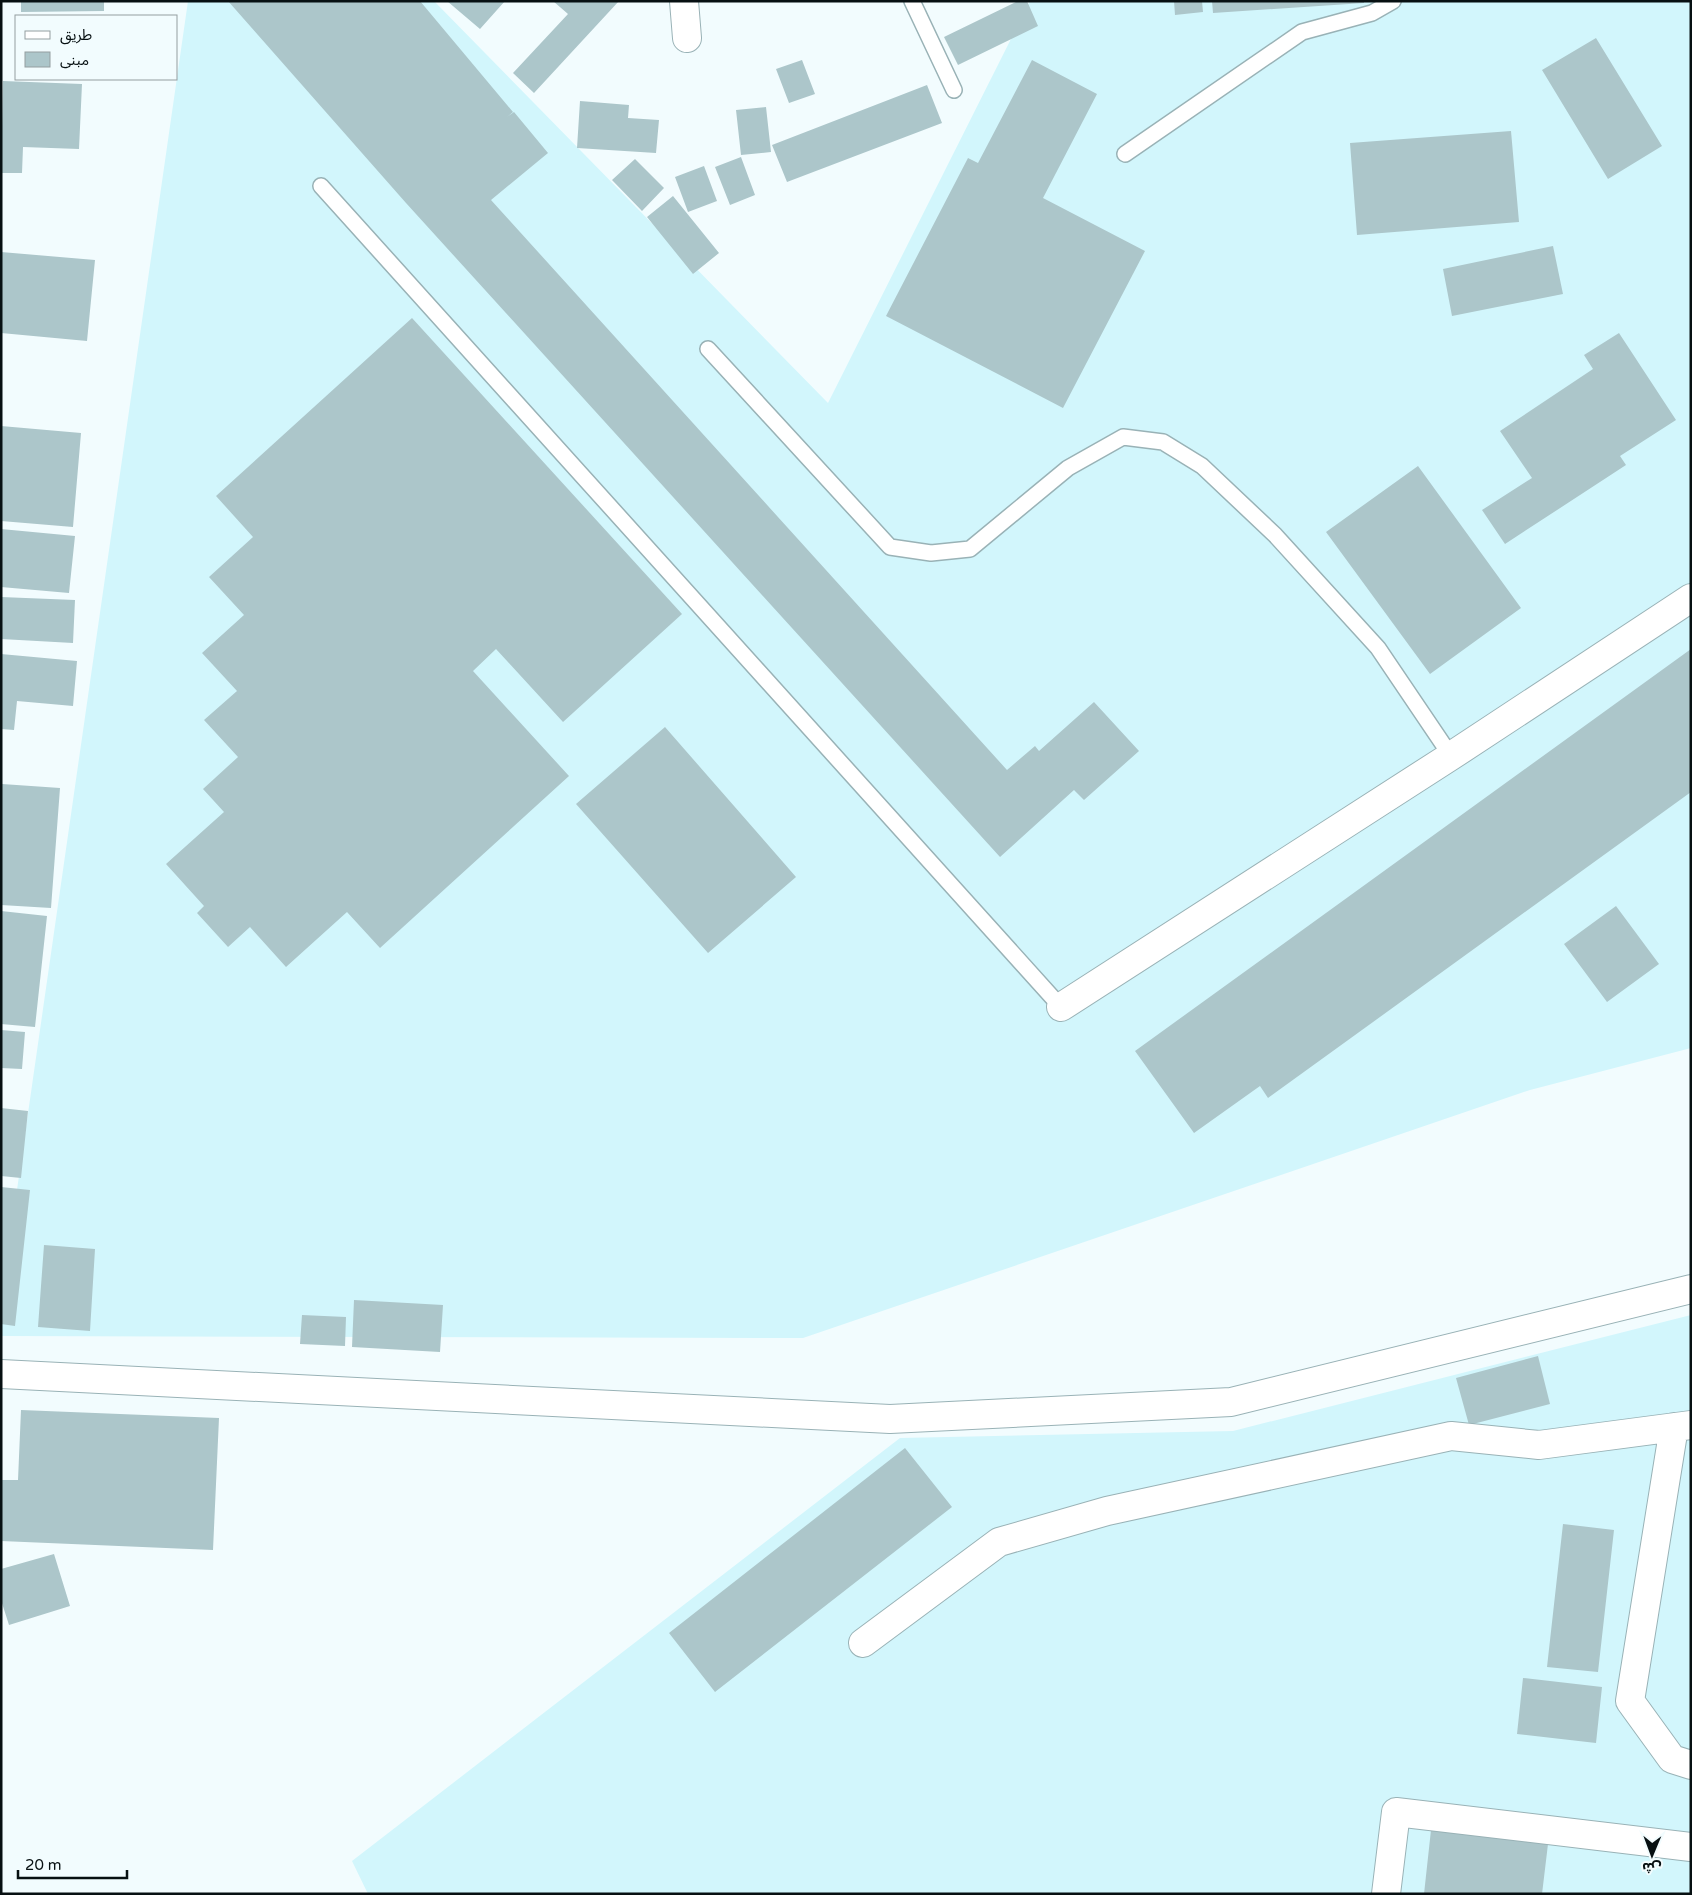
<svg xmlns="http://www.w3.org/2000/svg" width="1692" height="1895" viewBox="0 0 1692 1895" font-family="'Varela Round','Noto Sans Arabic',sans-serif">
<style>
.built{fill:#d2f6fc}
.building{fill:#acc6ca}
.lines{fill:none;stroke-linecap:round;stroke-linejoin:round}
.service-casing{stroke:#99b2b6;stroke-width:18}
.minor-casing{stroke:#99b2b6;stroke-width:30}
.service{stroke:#fff;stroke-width:15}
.minor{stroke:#fff;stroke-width:28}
</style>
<rect width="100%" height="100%" fill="#f2fcfe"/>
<path class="built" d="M188,1H434L828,403L1030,1H1691V1048L1530,1090L803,1338L1,1336V1301Z
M1691,1315V1894H368L352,1861L900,1438L1233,1431Z"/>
<path class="building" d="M21,1H104V11L21,12Z
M228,1H420L513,112L507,117L514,112L548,153L491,200L1007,770L1035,746L1039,751L1094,702L1139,751L1084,800L1074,790L1000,857L406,203Z
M447,1H505L480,29Z
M553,1H619L534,93L513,73L568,14Z
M1018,1H1027L1038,26L958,65L944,37Z
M1174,1H1202L1203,12L1175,15Z
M1212,1H1364V3L1213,13Z
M1596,38L1662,146L1608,179L1542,70Z
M802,60L815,94L789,103L776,69Z
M1032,60L1097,94L1043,198L1145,251L1063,408L886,316L968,158L978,163Z
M3,81L82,84L79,149L23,147L22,173H1Z
M927,85L942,123L787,182L772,145Z
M580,101L629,105L628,118L659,120L656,153L577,148Z
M766,107L771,152L741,155L736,110Z
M1511,131L1519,222L1357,235L1350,143Z
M741,157L755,195L730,205L715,167Z
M635,159L664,188L642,211L612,180Z
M704,166L717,201L688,212L675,177Z
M673,196L719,253L693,274L647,217Z
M1553,246L1563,294L1452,316L1443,269Z
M1,252L95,260L87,341L1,333Z
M412,318L682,614L563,722L496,649L473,671L569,776L380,948L347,912L286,967L250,927L228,947L197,913L204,906L166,864L224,812L203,789L238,757L204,720L237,691L202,653L244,615L209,577L253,537L216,496Z
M1619,333L1676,420L1620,456L1626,465L1505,544L1482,510L1532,478L1500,431L1593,369L1584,355Z
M1,426L81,433L73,527L1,521Z
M1418,466L1521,608L1430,674L1326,532Z
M1,529L75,536L69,593L1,587Z
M1,597L75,600L73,643L1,639Z
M1691,649V792L1268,1098L1260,1086L1194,1133L1135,1051Z
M1,654L77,661L73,706L17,701L14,730L1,729Z
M665,727L796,877L708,953L576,804Z
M2,784L60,788L51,908L1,905Z
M1616,906L1659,964L1607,1002L1564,944Z
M1,911L47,916L35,1027L1,1024Z
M1,1030L25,1032L22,1069L1,1068Z
M1,1108L28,1111L21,1178L1,1176Z
M1,1187L30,1190L15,1326L1,1324Z
M44,1245L95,1249L90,1331L38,1327Z
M354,1300L443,1305L440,1352L352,1347Z
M302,1315L346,1317L345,1346L300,1344Z
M1538,1356L1550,1404L1469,1425L1456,1378Z
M21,1410L219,1418L213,1550L1,1541V1480H18Z
M905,1448L952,1507L715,1692L669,1633Z
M1563,1524L1614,1530L1598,1672L1547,1667Z
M54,1554L70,1606L9,1625L1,1600V1569Z
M1523,1678L1602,1687L1596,1743L1517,1734Z
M1431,1830L1548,1844L1542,1894H1424Z"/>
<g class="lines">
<g class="service-casing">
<path id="service" d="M912,1L954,90
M1125,154L1302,32L1372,13L1393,1
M321,186L1061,1007
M708,349L890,547L931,553L970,549L1068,468L1123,437L1163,442L1202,466L1275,535L1378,648L1451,756"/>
</g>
<g class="minor-casing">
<path id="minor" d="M684,1L687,38
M1061,1007L1451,756L1691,598
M1,1374L890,1419L1231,1402L1691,1289
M1674,1427L1630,1701L1672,1759L1691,1765
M863,1643L999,1542L1107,1511L1451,1436L1539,1445L1691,1425
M1386,1894L1396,1812L1691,1847"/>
</g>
<use href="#service" class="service"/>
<use href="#minor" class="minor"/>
</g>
<rect width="1692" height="1895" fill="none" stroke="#071012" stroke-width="5"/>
<rect x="15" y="15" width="162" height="65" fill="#f2fcfe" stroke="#949ea0"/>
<rect x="25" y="31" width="25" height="8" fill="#ffffff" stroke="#949ea0"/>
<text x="60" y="40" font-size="15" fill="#071012">طريق</text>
<rect x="25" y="52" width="25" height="15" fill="#acc6ca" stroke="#949ea0"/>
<text x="60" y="65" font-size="15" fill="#071012">مبنى</text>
<g transform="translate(1652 1855) rotate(181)" stroke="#f2fcfe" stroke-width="4" paint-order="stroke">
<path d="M0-4L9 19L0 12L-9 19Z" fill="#071012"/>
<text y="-8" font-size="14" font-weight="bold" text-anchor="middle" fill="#071012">ش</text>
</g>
<path d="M18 1870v8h109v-8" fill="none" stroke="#071012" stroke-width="2.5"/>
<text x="25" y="1870" font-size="15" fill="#071012" stroke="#f2fcfe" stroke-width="4" paint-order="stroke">20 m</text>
</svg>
